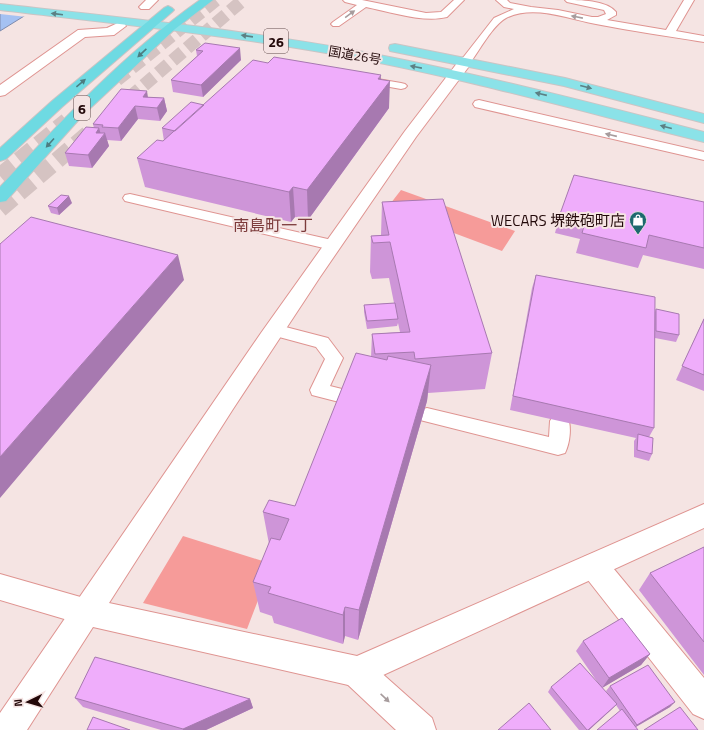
<svg xmlns="http://www.w3.org/2000/svg" width="704" height="730" viewBox="0 0 704 730" font-family="'Titillium Web','Noto Sans JP',sans-serif">
<style>
.green{fill:#f69b99}
.water{fill:#a5c1f2;stroke:#7e8aac}
.pier{fill:#f5e4e3}
.lines{fill:none;stroke-linecap:round;stroke-linejoin:round}
.motorway-tunnel-far1{stroke:#d5c3c2;stroke-width:13;stroke-dasharray:13 6;stroke-linecap:butt}
.motorway-tunnel{stroke:#d5c3c2;stroke-width:17;stroke-dasharray:17 8;stroke-linecap:butt}
.service-casing{stroke:#df9491;stroke-width:2}
.pedestrian-casing{stroke:#df9491;stroke-width:2}
.minor-casing{stroke:#df9491;stroke-width:2}
.tertiary-casing{stroke:#df9491;stroke-width:2}
.trunk-casing{stroke:#cac4c4;stroke-width:2}
.motorway-casing{stroke:#cac4c4;stroke-width:2}
.service{fill:#fff;fill-rule:evenodd}
.pedestrian{fill:#fff;fill-rule:evenodd}
.minor{fill:#fff;fill-rule:evenodd}
.tertiary{fill:#fff;fill-rule:evenodd}
.trunk{fill:#8be2e8;fill-rule:evenodd}
.motorway{fill:#6edae2;fill-rule:evenodd}
.wall{fill:#ce95d8}
.shaded-wall{fill:#a779b0}
.building{fill:#efadfb;stroke:#a779b0}
.oneway{fill:#5c8084}
.oneway2{fill:#a79c9d}
.oneway3{fill:#4c7c80}
.labels{text-anchor:middle;dominant-baseline:central;stroke-width:4;stroke-linejoin:round;paint-order:stroke}
.far-street-label{font-size:13px;fill:#220809;stroke:#f5e4e3}
.shield{fill:#f5e4e3;stroke:#614a4a;stroke-width:1}
.shield-label{font-size:14px;font-weight:bold;fill:#220809}
.poi-label{font-size:15px;fill:#220809;stroke:#f5e4e3;text-anchor:end}
.neighbourhood-label{font-size:16px;fill:#7c3b3b;stroke:#f5e4e3}
</style>
<rect width="100%" height="100%" fill="#f5e4e3"/>
<path class="green" d="M401,190L515,231L502,251L387,208Z
M183,536L272,564L247,629L143,603Z"/>
<path class="water" d="M0,0H50L0,31Z"/>
<path class="pier" d="M0,0H52L27,17L0,14Z"/>
<g class="lines">
<path class="motorway-tunnel-far1" d="M117,80L216,0
M115,110L243,0"/>
<path class="motorway-tunnel" d="M0,176L67,121
M0,209L88,134"/>
<g class="service-casing">
<path id="service" d="M343,0H362L426,13L441,12L454,0H464L447,17C423,23 391,12 366,7L339,26H333L331,24L333,22L357,5L345,2Z
M496,0H507L510,3L531,7L558,10L592,17H598L606,14L604,10L567,2L565,0C580,0 606,0 616,12V15L607,20L666,30L684,0H694L676,31L704,36V42C668,36 632,31 596,24C568,19 534,4 506,18C493,25 479,51 470,63H462L461,61L462,59L494,18L514,9L504,7Z
M366,77L401,83L405,84L407,86L405,88L401,89L362,82L360,80Z
M479,100L704,152V160L475,107L473,104L475,101Z
M130,194L332,240L337,242L340,245L337,248L332,250L125,201L123,198L125,195Z
M274,324L328,338L343,358L330,386L354,392L356,397L354,402L347,404L312,395L310,390L325,359L316,347L268,334L265,330L268,326Z
M427,408L549,437L550,421L553,416L560,413L567,416C572,425 570,443 565,453L558,455L420,420L417,415L420,410Z"/>
</g>
<g class="pedestrian-casing">
<path id="pedestrian" d="M146,0H158L149,9H141L139,7Z
M120,22L124,23L126,26L114,35L85,37L5,95L0,96V85L78,30L107,28Z"/>
</g>
<g class="minor-casing">
<path id="minor" d="M594,553L604,557L704,678V719L693,714L584,575L580,566L584,557Z
M0,574L98,602L103,612L98,622L88,626L0,600Z
M357,657L368,661L432,718L436,730H396L346,683L342,672L346,661Z"/>
</g>
<g class="tertiary-casing">
<path id="tertiary" d="M466,57L471,58L473,61L416,137L320,277L233,409L109,603L357,656L704,504V528L357,687L93,627L27,730H0V713L261,333L405,131L461,58Z"/>
</g>
<g class="trunk-casing">
<path id="trunk" d="M0,4C118,17 237,29 353,50C472,72 588,102 704,132V142C587,113 472,80 354,58C237,36 118,24 0,10Z
M395,44L565,78L704,114V123L564,86L390,51L389,48L390,45Z"/>
</g>
<g class="motorway-casing">
<path id="motorway" d="M200,0H213L175,29L83,115L6,201L0,202V187C62,120 125,53 200,0Z
M168,6L172,8L174,10L172,12L62,107L6,159L0,161V148L52,101L164,8Z"/>
</g>
<use href="#service" class="service"/>
<use href="#pedestrian" class="pedestrian"/>
<use href="#minor" class="minor"/>
<use href="#tertiary" class="tertiary"/>
<use href="#trunk" class="trunk"/>
<use href="#motorway" class="motorway"/>
</g>
<path class="wall" d="M205,43L241,60L203,97L173,92L171,80L197,56L196,50Z
M268,63L381,79L389,108L308,220L295,217L291,222L145,187L137,158L164,141L162,128L204,105Z
M148,97L164,98L167,111L160,121L138,119L121,141L107,140L109,146L92,168L69,166L65,153L94,128L93,124Z
M382,202L492,353L485,389L428,393L427,401L358,640L345,636L343,644L274,623L272,616L260,612L253,582L269,544L263,512L295,506L371,357L372,334L400,332L398,323L397,326L367,329L364,312V305L394,303L389,278L372,279L370,272L371,236L381,235Z
M704,202V269L643,255L638,268L576,253L580,239L555,233L560,214Z
M72,203L59,215L51,213L48,206Z
M536,275L655,312L656,309L679,335L676,342L655,338L654,428L649,437L652,454L649,461L634,457V441L636,438L510,410L532,288Z
M704,318V391L676,380Z
M704,547V675L639,590L650,573Z
M583,641L650,654L641,665L602,688L609,695L606,691L610,686L670,707L636,727L620,711L616,705L612,709L589,730H579L548,692L551,687L598,683L576,651Z
M75,698L250,699L253,708L206,730H161L83,707Z"/>
<path class="shaded-wall" d="M240,48L241,60L203,97L201,85Z
M381,75L380,94L390,81L389,108L308,220L307,190Z
M147,91L149,104L143,97Z
M164,98L167,111L160,121L157,108Z
M135,106L138,119L121,141L118,128Z
M99,128L102,138L105,133L109,146L92,168L88,155L96,133Z
M293,187L295,217L291,222L289,192Z
M69,196L72,203L59,215L57,208Z
M178,255L184,280L0,498V457Z
M431,365L427,401L358,640L359,610Z
M345,607V636L343,644V615Z
M650,654L641,665L602,688L609,678Z
M250,699L253,708L206,730H183V729Z
M675,702L670,707L632,729L637,725Z
M617,704L612,709L589,730H588Z"/>
<path class="building" d="M205,43L240,48L201,85L171,80L203,51L196,50Z
M274,57L381,75L378,79L390,81L307,190L293,187L289,192L137,158L157,140L163,141L253,60L268,63Z
M121,89L147,91L143,97L164,98L157,108L135,106L118,128L102,127L103,125L93,124Z
M191,102L204,105L175,131L162,128Z
M86,127L99,128L96,133H105L88,155L65,153Z
M574,175L704,202V248L649,235L646,248L582,233L586,220L560,214Z
M61,195L69,196L57,208L48,206Z
M443,199L492,353L415,359L414,352L375,354L372,334L410,332L390,242L373,243L371,236L389,235L382,202Z
M31,217L178,255L0,457V244Z
M536,275L655,297L654,428L513,396Z
M395,303L398,319L367,321L364,305Z
M656,309L679,314V335L656,331Z
M704,319V375L682,366Z
M356,353L387,360L388,356L431,365L359,610L345,607L343,615L268,593L271,587L253,582L271,538L280,540L289,519L263,512L269,500L295,506Z
M638,434L653,438L652,454L637,450Z
M704,547V642L650,573Z
M622,618L650,654L609,678L583,641Z
M95,657L250,699L183,729L75,698Z
M580,663L617,704L588,730H587L551,687Z
M648,665L675,702L637,725L610,686Z
M529,703L551,730H498Z
M680,707L698,730H644Z
M622,709L638,730H597Z
M93,717L130,730H87Z"/>
<defs><path id="oneway-solid" d="M-6-.8H1V-3.2L6.5 0L1 3.2V.8H-6Z"/></defs>
<g class="oneway">
<use href="#oneway-solid" transform="translate(57 14) rotate(-173)"/>
<use href="#oneway-solid" transform="translate(247 36) rotate(-172)"/>
<use href="#oneway-solid" transform="translate(416 67) rotate(-169)"/>
<use href="#oneway-solid" transform="translate(586 87) rotate(15)"/>
<use href="#oneway-solid" transform="translate(541 94) rotate(-167)"/>
<use href="#oneway-solid" transform="translate(666 127) rotate(-165)"/>
</g>
<g class="oneway2">
<use href="#oneway-solid" transform="translate(350 14) rotate(-36)"/>
<use href="#oneway-solid" transform="translate(577 17) rotate(-169)"/>
<use href="#oneway-solid" transform="translate(611 135) rotate(-167)"/>
<use href="#oneway-solid" transform="translate(385 698) rotate(43)"/>
</g>
<g class="oneway3">
<use href="#oneway-solid" transform="translate(142 53) rotate(137)"/>
<use href="#oneway-solid" transform="translate(81 83) rotate(-40)"/>
<use href="#oneway-solid" transform="translate(50 143) rotate(132)"/>
</g>
<defs>
<g id="shop-pin" transform="scale(0.9)"><path d="M0 17L-7.5 6A9.5 9.5 0 1 1 7.5 6Z" fill="#1d696e" stroke="#f5e4e3"/><path d="M-5-2.5h2.3a2.7 3.5 0 0 1 5.4 0H5L5.5 6h-11ZM-1.5-2.5h3a1.5 2.3 0 0 0-3 0Z" fill="#fff"/></g>
</defs>
<g fill-rule="evenodd">
<use href="#shop-pin" x="638" y="220"/>
</g>
<g class="labels">
<g class="far-street-label">
<text transform="translate(355 55) rotate(10)">国道26号</text>
</g>
<g class="shield">
<rect x="264" y="29" width="24" height="24" rx="3"/>
<rect x="74" y="96" width="16" height="24" rx="3"/>
</g>
<g class="shield-label">
<text x="276" y="41">26</text>
<text x="82" y="108">6</text>
</g>
<g class="poi-label">
<text x="625" y="220">WECARS 堺鉄砲町店</text>
</g>
<g class="neighbourhood-label">
<text x="273" y="225">南島町一丁</text>
</g>
</g>
<g transform="translate(28 702) rotate(265)" stroke="#f5e4e3" stroke-width="3" paint-order="stroke">
<path d="M0-3L7 15L0 10L-7 15Z" fill="#220809"/>
<text y="-6" font-size="11" font-weight="bold" text-anchor="middle" fill="#220809">N</text>
</g>
</svg>
